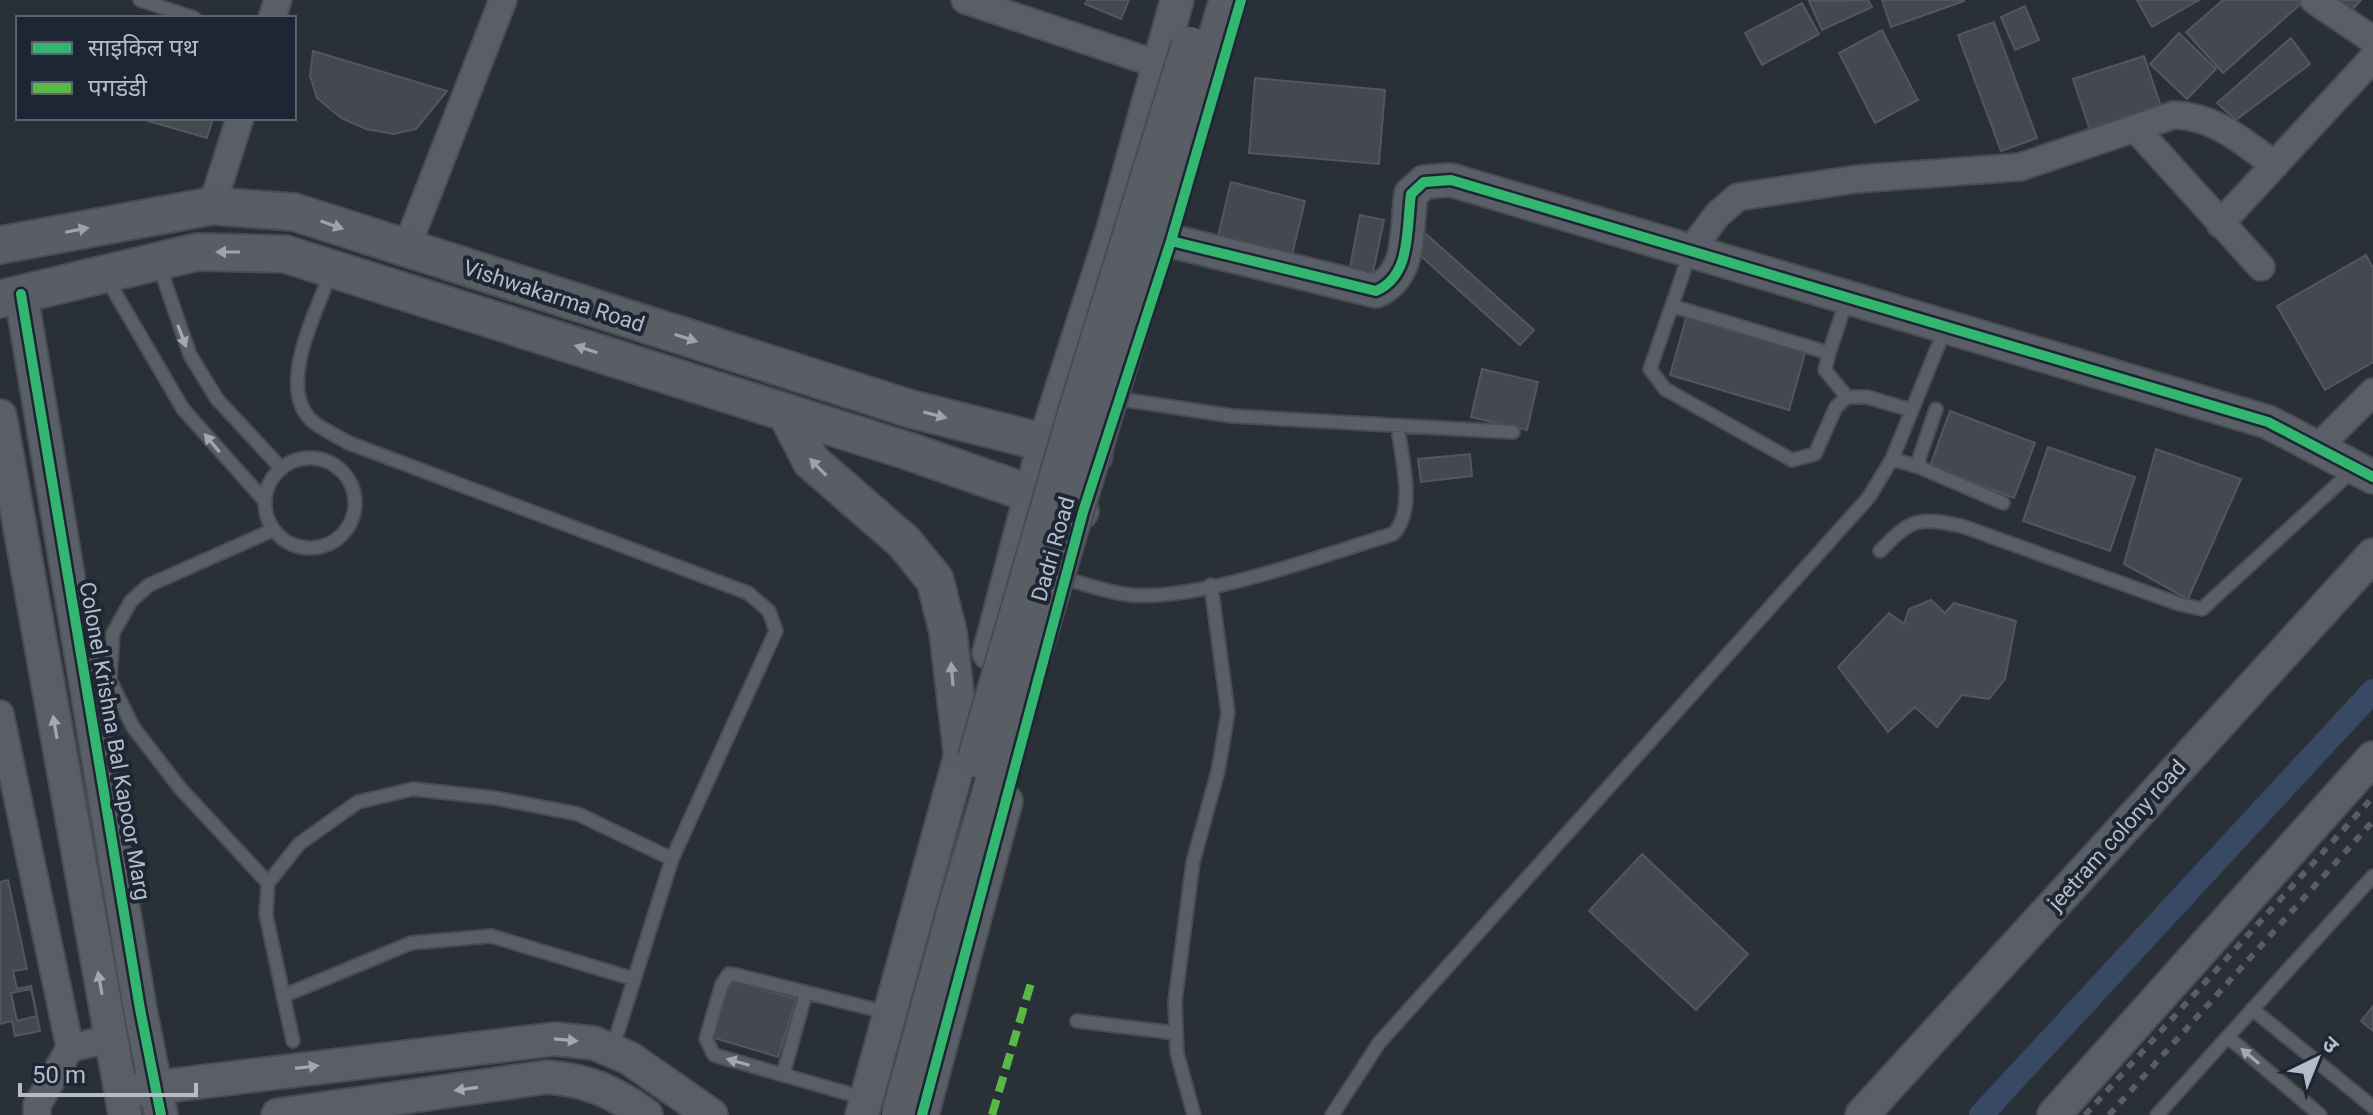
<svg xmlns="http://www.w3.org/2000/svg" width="2373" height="1115" viewBox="0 0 2373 1115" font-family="Roboto,'Noto Sans Devanagari',sans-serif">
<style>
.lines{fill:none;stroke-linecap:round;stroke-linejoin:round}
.canal{stroke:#384963;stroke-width:24}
.building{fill:#444950;stroke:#52575f;stroke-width:2;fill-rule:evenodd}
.service-casing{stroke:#484c53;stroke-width:16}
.minor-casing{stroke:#484c53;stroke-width:30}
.tertiary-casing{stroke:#484c53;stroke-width:36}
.secondary-casing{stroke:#484c53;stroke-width:40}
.service{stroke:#5a5e66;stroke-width:12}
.minor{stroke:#5a5e66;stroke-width:26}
.tertiary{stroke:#5a5e66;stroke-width:32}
.secondary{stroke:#595d64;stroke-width:36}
.rail{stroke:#595d64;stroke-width:6;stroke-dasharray:8 8;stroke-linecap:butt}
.secondary-bridge-casing{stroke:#484c53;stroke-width:40;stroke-linecap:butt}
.secondary-bridge{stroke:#595d64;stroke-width:36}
.quiet{stroke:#58b947;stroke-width:8;stroke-dasharray:16 8;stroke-linecap:butt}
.cycleway-casing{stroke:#1d2633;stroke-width:15}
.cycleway{stroke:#33b770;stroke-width:10}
.oneway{fill:#9da4b0}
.oneway2{fill:#a2a9b5}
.labels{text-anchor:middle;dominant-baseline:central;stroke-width:8;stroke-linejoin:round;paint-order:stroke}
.street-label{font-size:22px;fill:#b4bcc9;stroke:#1d2633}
</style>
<rect width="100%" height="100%" fill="#2a3038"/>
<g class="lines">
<path class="canal" d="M1981,1115L2373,691"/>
</g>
<path class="building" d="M1087,0H1129L1121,19L1085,4Z
M1868,0L1872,7L1822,30L1809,1Z
M1882,0H1964V1L1891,27Z
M2137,0H2199L2152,27Z
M2223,0H2305L2223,73L2186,32Z
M2337,0H2361L2350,12Z
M1802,3L1819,34L1762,65L1745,33Z
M2025,6L2039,40L2015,50L2001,17Z
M1994,22L2037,138L2001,151L1958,35Z
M1882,30L1918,100L1875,123L1839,53Z
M2179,33L2216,69L2187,99L2150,64Z
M2291,38L2310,64L2236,120L2217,103Z
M313,51L447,91L416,129L393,134L366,129L341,118L317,98L310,76Z
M2144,56L2162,109L2091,133L2073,79Z
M1255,78L1385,90L1379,164L1249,153Z
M138,118H213L207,138Z
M1231,182L1305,201L1292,255L1218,236Z
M1360,215L1384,220L1372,277L1349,272Z
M1426,234L1534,330L1520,345L1413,249Z
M2366,255L2373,268V362L2325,390L2277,306Z
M1687,315L1806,350L1789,410L1670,375Z
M1482,369L1538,382L1527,430L1471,417Z
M1950,411L2035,443L2014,498L1930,466Z
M2048,447L2135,477L2110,551L2023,521Z
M2156,449L2241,479L2188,599L2124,564Z
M1470,454L1472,476L1421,482L1418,459Z
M1931,600L1945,613L1954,603L2016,621L2005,679L1989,699L1962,695L1937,727L1915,707L1888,732L1838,667L1889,613L1904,624L1909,609Z
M1642,854L1748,954L1696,1010L1589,911Z
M8,880L27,969L13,971L17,989L31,986L40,1031L15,1036L12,1021L0,1024V882ZM31,989L37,1016L17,1021L11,993Z
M728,979L796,999L778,1057L711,1037Z
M2373,1006V1031L2361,1021Z"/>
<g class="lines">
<g class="service-casing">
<path id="service" d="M140,0L194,18
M1690,253L1650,369L1665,389L1792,460L1815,454L1836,407L1847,397H1867L1911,410
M159,265L190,355L217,399L281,468
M107,279L183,409L264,500
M1672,306L1829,353L1825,370L1847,397
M1829,353L1847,299
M1120,399L1232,416L1513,432
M1936,409L1919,459V467L2003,503
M265 503a45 45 0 1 1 90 0a45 45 0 1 1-90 0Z
M1892,459L1919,467
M1880,551C1912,518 1917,517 1962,526L2179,604L2202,609L2353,470
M1065,579C1086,584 1109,593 1131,595C1201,601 1323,555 1393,534C1417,511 1401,457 1398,427
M268,883L180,788L133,727L110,680L113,633L131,601L149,585L273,530
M283,996L411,943L491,936L634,979
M2252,1009L2373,1107
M1077,1021L1176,1033
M2228,1037L2320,1115
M293,1041L266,915L268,883L299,844L358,802L413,789L495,798L578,814L672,859L776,631L769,611L748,593L349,443C337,436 321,429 311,420C276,385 318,308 332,270
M612,1050L672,859
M783,1075L806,992
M864,1098L714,1055L706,1039L722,984L729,974L736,975L889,1013
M1194,1115L1177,1053L1175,1001L1193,862L1218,771L1228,713L1211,585
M1332,1115L1379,1043L1869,497L1892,459L1945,329
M2157,1115L2373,876"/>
</g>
<g class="minor-casing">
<path id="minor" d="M965,0L1178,71
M2314,0L2373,40
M272,18L278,0
M2136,129L2261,267
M212,206L240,118
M2220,224L2373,58
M406,249L503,0
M1691,250L1718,214L1738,197L1857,179L2020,167L2174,115C2215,116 2243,142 2275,165
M2317,448L2373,392
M0,714L70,1048
M37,1115V1105L70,1048L110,1039"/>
</g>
<g class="tertiary-casing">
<path id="tertiary" d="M1171,241L1376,291C1412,275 1406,230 1411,194L1424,182L1451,180L2268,422L2373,477
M21,294L140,1009L161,1115
M0,416L125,1115
M989,653L1044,444L1112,233L1177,0
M134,1090L555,1039L594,1043L629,1058L711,1115
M278,1115L547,1077C587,1080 614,1092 646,1115
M862,1115L968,728
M922,1115L1006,801
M1862,1115L2373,555
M2054,1115L2373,758"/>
</g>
<g class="secondary-casing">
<path id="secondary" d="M0,245L212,206L294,212L911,409L1094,455
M0,299L197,252L285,254L908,451L1080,511
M786,412L811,461L904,542L935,580L948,632L962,752"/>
</g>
<use href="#service" class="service"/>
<use href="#minor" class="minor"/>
<use href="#tertiary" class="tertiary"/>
<use href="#secondary" class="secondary"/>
<path class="rail" d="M2085,1115L2373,797
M2109,1115L2373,821"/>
<g class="secondary-bridge-casing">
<path id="secondary-bridge" d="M976,759L1077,411L1190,45
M900,1115L959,899L1228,0"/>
</g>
<use href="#secondary-bridge" class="secondary-bridge"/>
<path class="quiet" d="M992,1115L1031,983"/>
<g class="cycleway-casing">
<path id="cycleway" d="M1171,241L1376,291C1412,275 1406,230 1411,194L1424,182L1451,180L2268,422L2373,477
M21,294L140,1009L161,1115
M922,1115L1083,512L1171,241L1241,0"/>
</g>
<use href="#cycleway" class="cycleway"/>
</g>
<defs><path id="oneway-solid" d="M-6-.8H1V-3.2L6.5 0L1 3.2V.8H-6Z" transform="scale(2)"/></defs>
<g class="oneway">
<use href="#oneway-solid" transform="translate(332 225) rotate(19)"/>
<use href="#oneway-solid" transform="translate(77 230) rotate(-11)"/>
<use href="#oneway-solid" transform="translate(228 252) rotate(-180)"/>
<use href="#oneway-solid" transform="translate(686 338) rotate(18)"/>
<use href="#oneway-solid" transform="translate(586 349) rotate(-162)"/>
<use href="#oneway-solid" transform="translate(935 415) rotate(15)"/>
<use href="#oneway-solid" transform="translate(818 467) rotate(-134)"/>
<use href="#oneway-solid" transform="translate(952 674) rotate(-95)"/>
</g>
<g class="oneway2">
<use href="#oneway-solid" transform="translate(182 336) rotate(69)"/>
<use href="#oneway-solid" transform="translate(212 443) rotate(-130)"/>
<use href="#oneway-solid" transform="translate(55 727) rotate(-100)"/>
<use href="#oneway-solid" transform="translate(100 983) rotate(-100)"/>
<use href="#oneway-solid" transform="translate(566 1040) rotate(5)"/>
<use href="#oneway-solid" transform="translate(2250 1056) rotate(-140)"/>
<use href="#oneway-solid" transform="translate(738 1062) rotate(-164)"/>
<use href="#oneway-solid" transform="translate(307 1067) rotate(-7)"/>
<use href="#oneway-solid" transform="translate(466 1089) rotate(172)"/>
</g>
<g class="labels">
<g class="street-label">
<text transform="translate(554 296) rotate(18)">Vishwakarma Road</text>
<text transform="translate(1053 549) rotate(-74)">Dadri Road</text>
<text transform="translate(115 741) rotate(80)">Colonel Krishna Bal Kapoor Marg</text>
<text transform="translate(2117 835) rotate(-48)">jeetram colony road</text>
</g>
</g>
<rect x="16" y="16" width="280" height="104" fill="#1d2633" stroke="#59626f" stroke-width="2"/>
<rect x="32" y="42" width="40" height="12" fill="#33b770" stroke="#59626f" stroke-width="2"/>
<text x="88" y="56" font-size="24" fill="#b4bcc9">साइकिल पथ</text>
<rect x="32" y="82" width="40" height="12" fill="#58b947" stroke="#59626f" stroke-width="2"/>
<text x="88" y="96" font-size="24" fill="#b4bcc9">पगडंडी</text>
<g transform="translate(2317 1059) rotate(43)" stroke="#1d2633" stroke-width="6" paint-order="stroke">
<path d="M0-6L14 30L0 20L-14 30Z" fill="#b4bcc9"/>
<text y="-12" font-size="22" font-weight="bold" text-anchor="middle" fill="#b4bcc9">उ</text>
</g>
<path d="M20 1083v12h176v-12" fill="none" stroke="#b4bcc9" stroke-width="4"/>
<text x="32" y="1083" font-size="24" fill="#b4bcc9" stroke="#1d2633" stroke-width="6" paint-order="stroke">50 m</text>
</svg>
